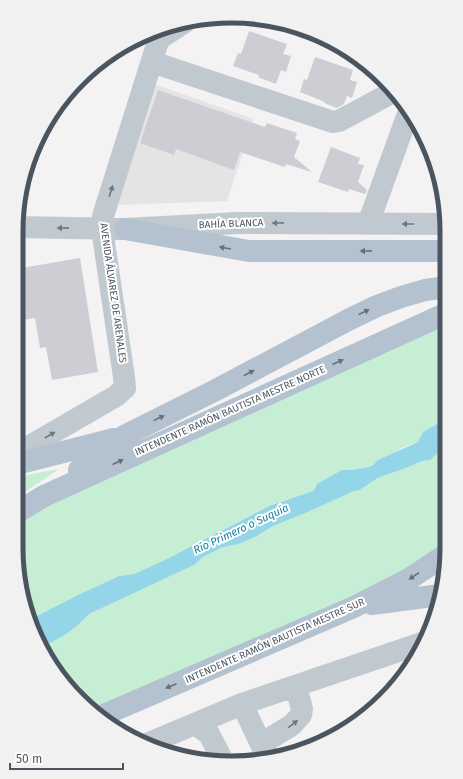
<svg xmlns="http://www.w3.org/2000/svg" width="463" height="779" viewBox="0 0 463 779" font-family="'Fira Sans',sans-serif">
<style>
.education{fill:#e5e3e4}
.green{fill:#c5eed5}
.water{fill:#94d5e8}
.building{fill:#ccced4}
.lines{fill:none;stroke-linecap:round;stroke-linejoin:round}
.minor{stroke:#c1c9d0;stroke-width:22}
.major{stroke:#b4c1cf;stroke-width:22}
.oneway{fill:#6e7881}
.oneway2{fill:#65707b}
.labels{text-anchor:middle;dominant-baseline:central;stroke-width:4;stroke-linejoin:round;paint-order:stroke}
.street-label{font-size:10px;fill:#4b555f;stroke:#fff}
.water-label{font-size:11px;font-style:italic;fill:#1580a0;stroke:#fff}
.rim{fill:none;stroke:#4b555f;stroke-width:5}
</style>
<rect width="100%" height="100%" fill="#f4f2f2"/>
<path class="education" d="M154,84L254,119L227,201L118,205Z"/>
<path class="green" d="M447,313V418L423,432L418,442L406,446L368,467L353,470H342L314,487L313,491L268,506L163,561L134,574L119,576L78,595L29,620L27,617L16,548V513Z
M447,445V554L99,717L60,679L43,646C61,638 76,628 89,614L194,565L203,557L223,547L239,544L257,536L271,527L310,511L354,491C363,490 368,484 376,479C385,474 394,473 403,469C415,465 417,461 430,460Z
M59,469L16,498V477Z"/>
<path class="water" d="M447,418V445L430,460C417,461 415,465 403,469C394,473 385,474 376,479C368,484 363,490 354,491L310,511L271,527L257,536L239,544L223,547L203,557L194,565L89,614C76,628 61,639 43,646L29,620L78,595L119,576L134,574L163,561L269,506L313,491L317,484L342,470H353L368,467L373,465L378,460L418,442L423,432Z"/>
<path class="building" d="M249,31L287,44L283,54L291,56L286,72L281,70L276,84L258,77L259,75L233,66L238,53L241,54Z
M315,57L353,70L350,80L357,82L352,98L347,96L344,104L337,108L324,103L325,102L300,92L304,79L307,80Z
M158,90L265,127L267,123L297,133L295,139L300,141L294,157L312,172L286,164L285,167L240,152L234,170L176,149L174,155L140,143Z
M331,147L360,158L358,164L364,165L358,182L367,190L365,194L349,189L348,192L318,182Z
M80,258L98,372L52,380L46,347L40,348L35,318L16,321V269Z"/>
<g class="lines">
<path class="minor" d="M159,39L185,22
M152,62L333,122L339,121L395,91
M368,224L409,111
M16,227L125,229L238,223L447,224
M16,454L116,396L125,388L124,377L102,229L103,216L161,32
M242,704L267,757
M195,724L209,734L223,761
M147,744L242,704L422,643
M263,748L269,739L292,725L301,715L302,709L299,698L297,693L289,690"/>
<path class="major" d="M125,229L249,251H447
M16,464L114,439
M79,470L124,436L214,391L350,319L377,306L401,297L425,290L447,287
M16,513L44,496L447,313
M372,604L440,595
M99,717L354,607L409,579L447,554"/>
</g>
<defs><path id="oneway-solid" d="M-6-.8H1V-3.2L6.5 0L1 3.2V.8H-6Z"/></defs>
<g class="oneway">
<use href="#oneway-solid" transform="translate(111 191) rotate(-72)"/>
<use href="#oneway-solid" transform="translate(278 223) rotate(179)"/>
<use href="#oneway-solid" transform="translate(408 224) rotate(180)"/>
<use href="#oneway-solid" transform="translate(63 228) rotate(-179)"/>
<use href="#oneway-solid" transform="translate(50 435) rotate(-30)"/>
<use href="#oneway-solid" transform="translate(293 724) rotate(-37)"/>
</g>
<g class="oneway2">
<use href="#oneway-solid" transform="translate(225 248) rotate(-170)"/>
<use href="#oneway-solid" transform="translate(366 251) rotate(179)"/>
<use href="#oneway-solid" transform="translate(364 312) rotate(-26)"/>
<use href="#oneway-solid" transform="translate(338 362) rotate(-24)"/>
<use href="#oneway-solid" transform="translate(249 373) rotate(-28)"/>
<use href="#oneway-solid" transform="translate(159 418) rotate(-26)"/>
<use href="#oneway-solid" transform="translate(118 462) rotate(-25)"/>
<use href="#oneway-solid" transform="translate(414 576) rotate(146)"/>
<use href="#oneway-solid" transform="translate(171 686) rotate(157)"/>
</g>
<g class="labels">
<g class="street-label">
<text transform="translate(231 224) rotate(-2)">BAHÍA BLANCA</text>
<text transform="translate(113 293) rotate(82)">AVENIDA ÁLVAREZ DE ARENALES</text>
<text transform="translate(230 411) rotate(-24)">INTENDENTE RAMÓN BAUTISTA MESTRE NORTE</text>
<text transform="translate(275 641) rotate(-24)">INTENDENTE RAMÓN BAUTISTA MESTRE SUR</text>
</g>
<g class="water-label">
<text transform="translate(241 529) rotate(-25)">Río Primero o Suquía</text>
</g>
</g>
<path d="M0 0H463V779H0ZM231 23H232A208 208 0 0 1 440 231V548A208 208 0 0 1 232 756H231A208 208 0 0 1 23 548V231A208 208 0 0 1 231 23Z" fill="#f1f1f2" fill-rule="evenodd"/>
<path class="rim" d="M231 23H232A208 208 0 0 1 440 231V548A208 208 0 0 1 232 756H231A208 208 0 0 1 23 548V231A208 208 0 0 1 231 23Z"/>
<path d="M10 763v6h113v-6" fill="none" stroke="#4b555f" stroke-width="2"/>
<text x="16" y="763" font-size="12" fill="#4b555f" stroke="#ffffff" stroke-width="3" paint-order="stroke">50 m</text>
</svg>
